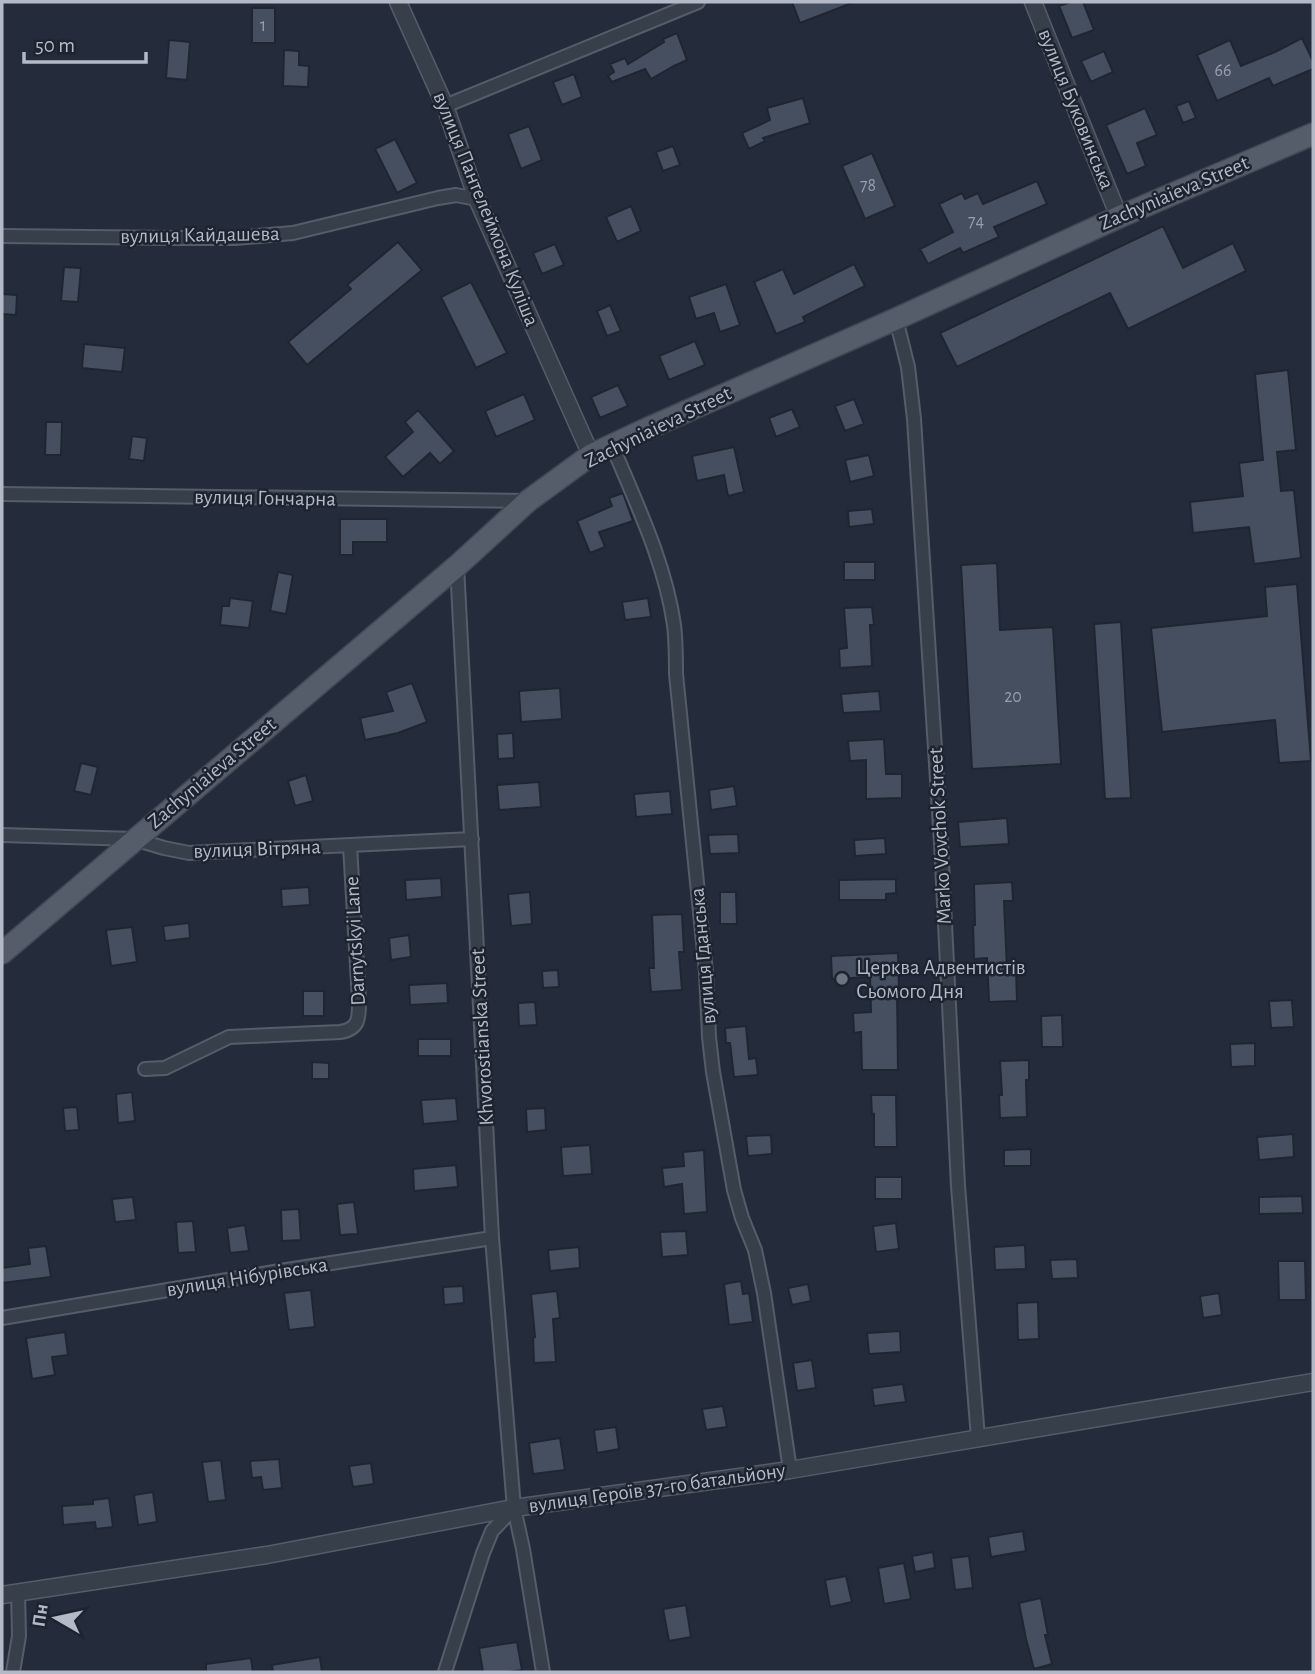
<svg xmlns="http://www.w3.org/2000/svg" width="1315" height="1674" viewBox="0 0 1315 1674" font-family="'Alegreya Sans',sans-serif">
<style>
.building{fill:#454f5f;stroke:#1f2632;stroke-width:2}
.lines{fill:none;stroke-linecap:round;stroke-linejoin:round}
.minor-casing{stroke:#565c69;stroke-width:16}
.tertiary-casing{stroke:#565c69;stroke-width:19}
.primary-casing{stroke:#414854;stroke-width:24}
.minor{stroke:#373f4b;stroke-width:12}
.tertiary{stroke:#373f4b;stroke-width:16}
.primary{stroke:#555d6b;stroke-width:21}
.worship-dot{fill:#6b7280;stroke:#1d2430;stroke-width:2.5}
.labels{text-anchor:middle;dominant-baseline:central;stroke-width:5;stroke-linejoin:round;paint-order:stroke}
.number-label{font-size:18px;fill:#989ead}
.street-label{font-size:21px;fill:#b3b9c7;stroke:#1d2430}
.poi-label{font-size:21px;fill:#b3b9c7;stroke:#1d2430;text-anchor:start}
</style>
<rect width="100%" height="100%" fill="#242c3b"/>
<path class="building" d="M792,2H852V3L800,23Z
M1071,2H1083L1094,30L1072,38L1059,6Z
M252,8H275V43H252Z
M677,33L687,60L674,66L651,79L645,69L612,82L608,76L614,72L610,64L625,58L628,64L664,42L663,39Z
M1302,38L1313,61V69L1273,86L1269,78L1217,101L1197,55L1230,40L1241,66L1275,52Z
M169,40L190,42L187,80L166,78Z
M284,50L299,51V65L309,66L308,87L283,86Z
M1104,51L1113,72L1091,82L1081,61Z
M574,74L582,97L562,105L553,82Z
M803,98L810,123L763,138L765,141L749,149L742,133L770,120L767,108Z
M1189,101L1196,118L1183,123L1176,106Z
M1145,108L1157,135L1137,143L1146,166L1127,174L1106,125Z
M529,126L542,160L521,169L508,134Z
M395,139L417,183L397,193L375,149Z
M673,146L680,165L663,171L656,152Z
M872,153L895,206L865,219L842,166Z
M1037,181L1047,204L994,227L999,237L963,253L960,248L928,264L920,249L953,232L939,204L962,193L965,199L978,193L983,204Z
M631,206L641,231L617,242L606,217Z
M1163,226L1183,268L1233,243L1246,271L1128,329L1110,293L957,367L940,333Z
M398,242L422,270L307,365L288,342L351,289L347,285Z
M555,244L564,265L542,274L533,253Z
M854,264L865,286L803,317L805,322L776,334L754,282L783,269L794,294Z
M64,267L81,268L78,302L61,301Z
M471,282L507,353L476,368L441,297Z
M726,284L740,325L720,332L714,313L696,319L689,297Z
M2,294L17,295L16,315L2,314Z
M610,305L621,331L607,336L597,311Z
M695,341L705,365L669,380L659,356Z
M84,344L125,348L122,372L82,368Z
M1288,370L1296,450L1277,452L1281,491L1294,490L1301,558L1254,564L1249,527L1193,533L1190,502L1243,496L1239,463L1263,460L1255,374Z
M618,385L628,406L600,418L591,397Z
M524,394L535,420L496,437L485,411Z
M854,399L864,424L845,431L835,406Z
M792,409L800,427L776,437L769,418Z
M418,410L454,451L440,464L430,453L403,477L385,457L413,432L405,422Z
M46,422H62L61,455H45Z
M132,436L147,438L144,461L129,459Z
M734,447L744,492L728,496L724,475L697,481L692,456Z
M869,455L874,476L850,482L845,460Z
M623,493L633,521L599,532L605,547L590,553L577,521L612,506L609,498Z
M872,509L874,524L849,527L848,511Z
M340,519H387V542H353V555H340Z
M844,562H875V580H844Z
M997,563L1000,630L1053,627L1061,764L972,769L961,565Z
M278,572L293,575L286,614L270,611Z
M1297,584L1311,761L1279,763L1275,720L1162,732L1151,628L1267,616L1265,587Z
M230,598L253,601L249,628L220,625L222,606H229Z
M648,598L651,617L625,620L622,602Z
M872,607L874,625H870L872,666L840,668L839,649L847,648L844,608Z
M1121,622L1131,798L1105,799L1094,624Z
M412,683L427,722L398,733L365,740L360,718L393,711L386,692Z
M560,688L562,719L521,722L519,691Z
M879,691L881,711L843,713L841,694Z
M513,733L514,758L498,759L497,734Z
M884,739L886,774H902V798L866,799V760L850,761L848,741Z
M81,763L98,767L91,795L74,791Z
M306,775L313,801L295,806L288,781Z
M539,782L541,807L499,810L497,785Z
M734,786L737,806L711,810L709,790Z
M670,791L672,814L636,817L634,794Z
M1007,818L1009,844L960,847L958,822Z
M738,834L739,853L710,854L708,835Z
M885,838L886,854L855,856L854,840Z
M441,878L442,897L406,900L405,880Z
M896,879V893L886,894V900H839V880Z
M1012,882L1013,901H1004L1007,970L1016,969L1017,1001L989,1002L987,958L974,959L973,925H975L974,884Z
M309,887L310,905L282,907L281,889Z
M530,892L532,924L511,926L508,894Z
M720,892H736L737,924H720Z
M682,914L684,952H679L682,990L651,992L649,968H654L652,915Z
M189,923L190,938L165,941L163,926Z
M132,927L137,962L111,966L106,930Z
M409,935L411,957L391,960L389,938Z
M898,953L899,990H897L898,1070H862L861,1032L854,1033L853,1013L871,1012L870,977L832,979L831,956Z
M558,970L559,987L543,988L542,971Z
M447,983L448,1003L410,1005L409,985Z
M303,991H324V1016H303Z
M1292,1000L1294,1027L1271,1028L1269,1001Z
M535,1002L537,1025L519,1026L518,1003Z
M1062,1015L1063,1047H1042L1041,1016Z
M746,1026L749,1059L756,1058L758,1075L734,1077L730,1043H726L725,1028Z
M418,1039H451V1056H418Z
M1255,1043V1066L1231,1067L1230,1044Z
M1029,1060V1080H1026L1027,1117L1000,1118L999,1095H1002L1000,1061Z
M312,1062L329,1063V1079H312Z
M132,1092L135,1121L118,1123L116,1094Z
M871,1095H896L897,1147H874V1114L872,1115Z
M456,1098L458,1121L423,1124L421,1100Z
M77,1107L79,1130L65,1131L63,1108Z
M545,1108L546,1130L527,1132L526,1109Z
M1293,1134L1294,1157L1259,1160L1257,1137Z
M771,1135L772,1154L748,1156L746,1136Z
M590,1145L592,1174L563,1176L561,1147Z
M1031,1149V1166H1004V1150Z
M704,1150L707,1212L684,1214L682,1184L664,1187L662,1168L684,1166L683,1152Z
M456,1165L458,1187L414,1191L413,1169Z
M875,1177H902V1199H875Z
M1302,1196L1303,1213L1259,1214V1197Z
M133,1197L136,1220L115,1222L112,1199Z
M354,1202L358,1234L340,1235L337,1204Z
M299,1209L301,1240L282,1241L281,1210Z
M193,1221L196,1252L178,1253L176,1222Z
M896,1223L899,1249L876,1252L873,1226Z
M245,1225L249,1251L230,1253L227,1228Z
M686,1231L688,1255L662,1257L660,1232Z
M1025,1245L1026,1269L995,1270L994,1247Z
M46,1246L51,1277L2,1283V1268L30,1264L28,1248Z
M579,1247L580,1268L550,1271L548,1250Z
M1077,1259L1078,1278L1052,1279L1050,1260Z
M1278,1261H1305L1306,1300H1279Z
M741,1281L743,1294L749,1293L753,1322L729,1325L724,1284Z
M808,1284L811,1301L792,1305L788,1288Z
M463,1286L464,1303L444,1305L443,1287Z
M311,1290L315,1327L289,1330L284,1293Z
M557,1291L560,1318L553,1319L556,1362L534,1363L533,1338L535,1337L531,1294Z
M1219,1293L1222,1315L1203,1318L1200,1296Z
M1038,1302L1039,1339L1018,1340L1017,1303Z
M900,1331L901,1352L869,1354L867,1333Z
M65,1332L68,1355L52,1357L55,1375L32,1379L26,1338Z
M812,1360L816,1388L797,1391L793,1363Z
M903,1384L906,1402L874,1406L872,1388Z
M723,1406L727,1427L706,1430L702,1409Z
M616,1427L619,1449L597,1453L594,1430Z
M560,1438L565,1470L533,1474L529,1443Z
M279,1459L282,1488L263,1490L261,1477L252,1478L250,1461Z
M221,1460L226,1500L208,1502L202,1462Z
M371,1463L374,1484L353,1487L349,1466Z
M153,1492L157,1522L138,1525L134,1495Z
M109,1498L113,1527L96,1529L95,1522L63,1525L62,1506L93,1504V1500Z
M1023,1531L1026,1551L991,1557L988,1537Z
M933,1552L935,1568L915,1572L912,1556Z
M969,1556L973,1588L955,1590L951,1558Z
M904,1563L911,1599L884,1604L878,1568Z
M846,1576L852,1602L830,1607L825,1580Z
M1041,1598L1048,1635H1045L1052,1664L1034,1669L1026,1639L1019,1603Z
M686,1605L691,1637L669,1641L663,1609Z
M517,1642L522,1670L508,1672H483L479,1648Z
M320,1657L322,1672H273L272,1665Z
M251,1658L253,1672H206V1664Z"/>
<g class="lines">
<g class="minor-casing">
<path id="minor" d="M445,106L698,2
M2,236L175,238H235L293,233L438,198L456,195L477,199
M896,319L908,367L914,419L941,843L958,1186L978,1438
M612,445C636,503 665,562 674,625C676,641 676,657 676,674L706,972L709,1037L713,1072L734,1190L742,1218L755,1250L764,1293L790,1470
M2,494L528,501
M457,566L492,1238L514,1508L523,1549L543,1672
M2,835L134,839L164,848L189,853L472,839
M145,1069L165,1068L229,1037L340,1032C360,1029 359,1017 359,1000L350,846
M2,1318L274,1272L492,1238
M13,1672L19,1636L18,1593
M445,1672L483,1553L492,1531L514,1508"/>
</g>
<g class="tertiary-casing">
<path id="tertiary" d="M398,2L445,106L477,199L591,455
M1033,2L1119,217
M2,1595L267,1555L514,1508L790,1470L1313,1382"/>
</g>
<g class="primary-casing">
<path id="primary" d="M2,953L457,566L528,501L591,455L642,431L896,319L1119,217L1313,134"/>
</g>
<use href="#minor" class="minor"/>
<use href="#tertiary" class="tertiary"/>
<use href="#primary" class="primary"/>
</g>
<circle class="worship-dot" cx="842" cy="979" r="7"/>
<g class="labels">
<g class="number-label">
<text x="263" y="26">1</text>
<text x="1223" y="71">66</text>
<text x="868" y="186">78</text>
<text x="976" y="222">74</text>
<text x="1013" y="697">20</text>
</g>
<g class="street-label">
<text transform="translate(1076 109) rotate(68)">вулиця Буковинська</text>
<text transform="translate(1174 193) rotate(-23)">Zachyniaieva Street</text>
<text transform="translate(486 209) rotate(68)">вулиця Пантелеймона Куліша</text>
<text transform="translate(200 235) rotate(-1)">вулиця Кайдашева</text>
<text transform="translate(658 427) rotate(-26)">Zachyniaieva Street</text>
<text transform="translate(265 498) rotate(1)">вулиця Гончарна</text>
<text transform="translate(212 773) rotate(-40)">Zachyniaieva Street</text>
<text transform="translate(940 836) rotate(-93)">Marko Vovchok Street</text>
<text transform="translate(257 849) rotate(-2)">вулиця Вітряна</text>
<text transform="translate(355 941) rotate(-93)">Darnytskyi Lane</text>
<text transform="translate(703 956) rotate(-95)">вулиця Гданська</text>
<text transform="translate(482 1037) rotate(-93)">Khvorostianska Street</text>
<text transform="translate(247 1277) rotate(-9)">вулиця Нібурівська</text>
<text transform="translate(657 1488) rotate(-8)">вулиця Героїв 37-го батальйону</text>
</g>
<g class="poi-label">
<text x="856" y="967">Церква Адвентистів<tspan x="856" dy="24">Сьомого Дня</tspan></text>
</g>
</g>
<rect width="1315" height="1674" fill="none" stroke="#b3b9c7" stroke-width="7"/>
<g transform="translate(56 1618) rotate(279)" stroke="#1d2430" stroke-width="5" paint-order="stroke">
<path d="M0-5L12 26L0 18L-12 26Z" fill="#b3b9c7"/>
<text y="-10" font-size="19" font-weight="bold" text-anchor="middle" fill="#b3b9c7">Пн</text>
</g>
<path d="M24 52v10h122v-10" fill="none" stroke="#b3b9c7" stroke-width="3.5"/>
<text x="35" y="52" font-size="21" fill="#b3b9c7" stroke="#1d2430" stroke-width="5" paint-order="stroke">50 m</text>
</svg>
